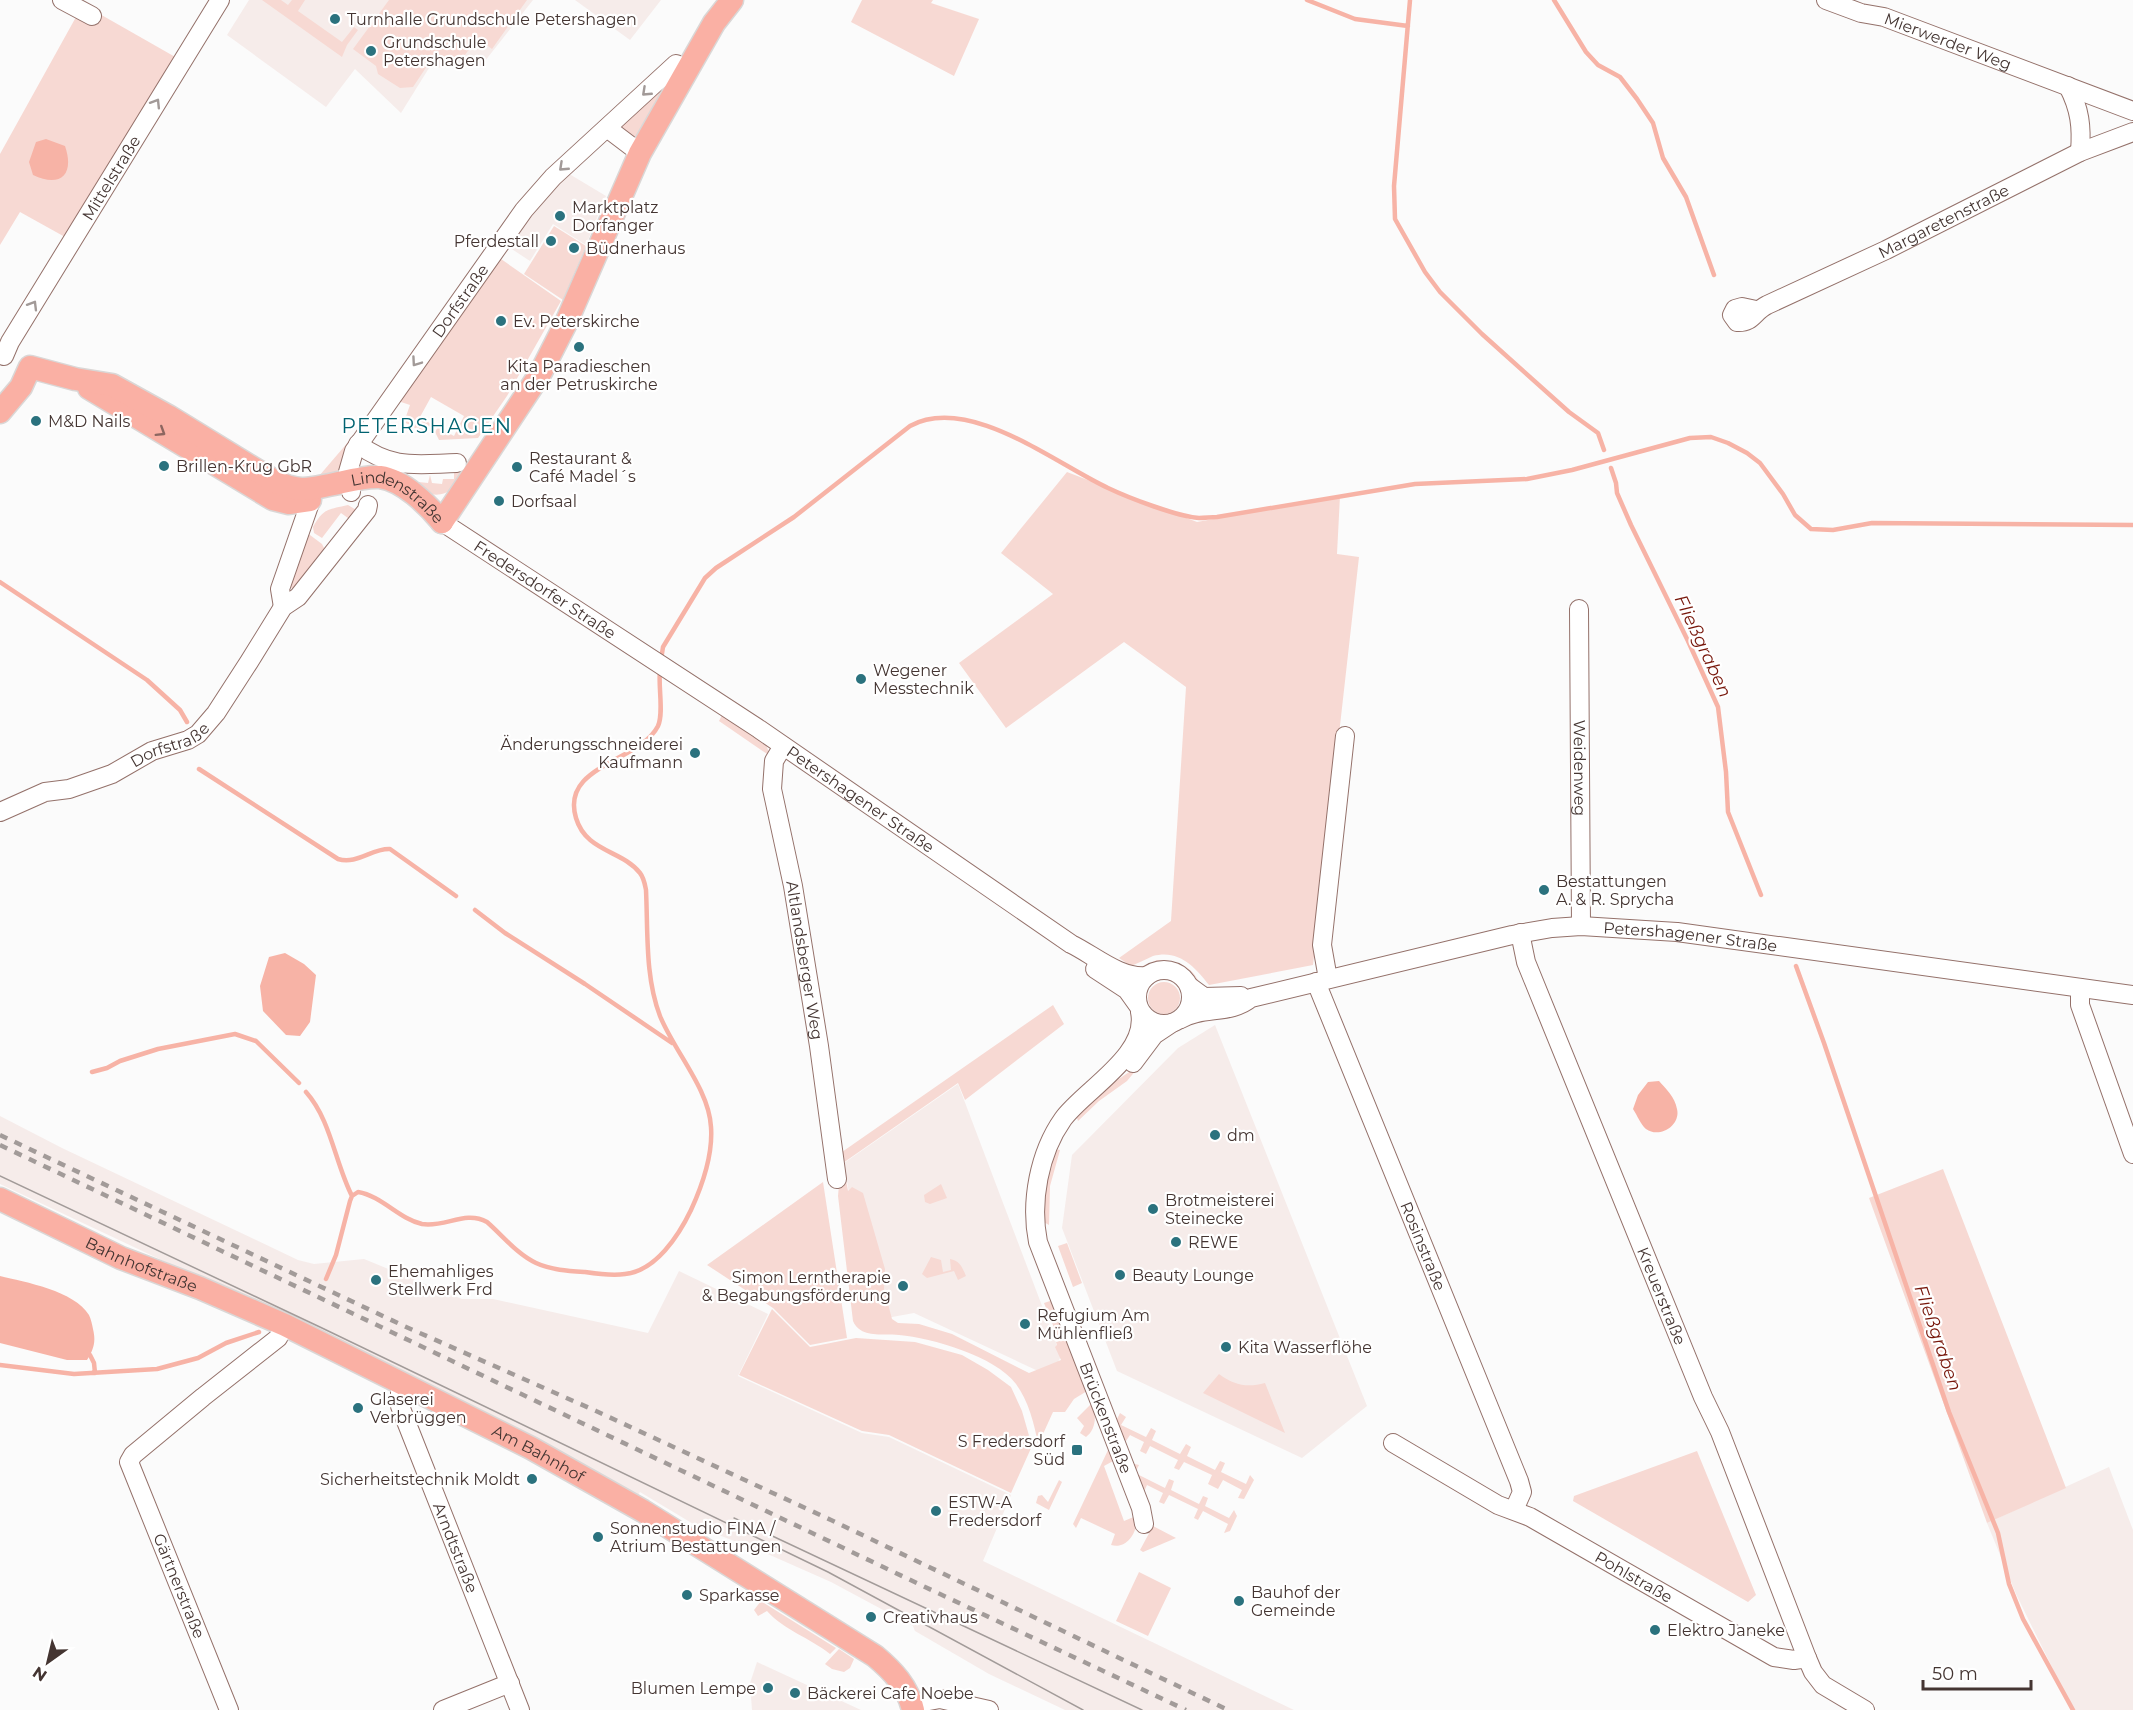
<svg xmlns="http://www.w3.org/2000/svg" width="2133" height="1710" viewBox="0 0 2133 1710" font-family="Montserrat,sans-serif">
<style>
.built{fill:#f6ecea}
.green{fill:#f7d9d3}
.water{fill:#f7b3a6}
.lines{fill:none;stroke-linecap:round;stroke-linejoin:round}
.stream{stroke:#f7b3a6;stroke-width:4.5}
.minor-casing{stroke:#94716a;stroke-width:20}
.major-casing{stroke:#dad7d6;stroke-width:25}
.minor{stroke:#fff;stroke-width:18}
.major{stroke:#fab0a4;stroke-width:22}
.tram{stroke:#a29b99;stroke-width:1.5}
.rail{stroke:#a29b99;stroke-width:4.5;stroke-dasharray:8 8;stroke-linecap:butt}
.oneway{stroke:#a29a98}
.oneway2{stroke:#8d6660}
.poi-dot{fill:#2b727e;stroke:#fff;stroke-width:2}
.labels{text-anchor:middle;dominant-baseline:central;stroke-width:4.5;stroke-linejoin:round;paint-order:stroke}
.poi-label{font-size:16px;fill:#443532;stroke:#fff;text-anchor:start}
.street-label{font-size:16px;fill:#443532;stroke:#fff}
.water-label{font-size:18px;font-style:italic;fill:#77160a;stroke:#fff}
.quarter-label{font-size:20px;letter-spacing:1.5px;fill:#006371;stroke:#fff}
</style>
<rect width="100%" height="100%" fill="#fbfbfb"/>
<path class="built" d="M249,0H533L481,66L429,68L401,113L355,69L326,107L227,35Z
M575,0H661L630,40Z
M566,172L606,196L586,245L553,224L530,261L504,244Z
M1215,1025L1367,1406L1302,1458L1117,1371L1062,1228L1072,1155L1178,1048Z
M958,1084L1061,1356L1051,1377L914,1313L870,1321L844,1163Z
M0,1116L62,1148L298,1260L314,1264L364,1259L462,1299H493L648,1333L679,1271L768,1314L738,1376L862,1433L889,1437L1011,1495L983,1561L1294,1710H1065L989,1674L915,1631L913,1626L831,1582L761,1551L700,1528L640,1492L635,1500L393,1369L0,1184Z
M2109,1467L2133,1530V1710H2073L2016,1594L1987,1523Z
M757,1662L861,1710H752L750,1683Z"/>
<path class="green" d="M262,0H281L288,5L292,0H305L298,11L342,42L354,27L358,30L347,45L342,57Z
M389,0H527L492,49L477,38L465,55L429,63L413,87L400,88L378,74L376,66L353,49Z
M862,0H933L931,3L979,19L954,76L851,22Z
M98,13L177,58L65,237L20,212L0,245V154L76,17Z
M669,80L635,140L619,130L621,120Z
M554,226L586,246L563,300L524,274Z
M501,259L561,301L507,396L478,438L439,440L435,432L438,427L454,436L464,416L431,397L420,417L431,424L427,430H419L404,422L410,405L398,401L400,395Z
M349,441L352,442L343,455L340,470L333,479L319,476Z
M475,463C444,506 435,500 392,476L395,468H405V478L409,481L428,483L430,475L432,483L442,484L443,479H454V468H462L465,464Z
M1067,472L1197,522L1340,496L1337,554L1359,557L1313,965L1209,985C1195,967 1179,949 1153,956C1146,959 1139,963 1131,966L1119,958L1171,921L1186,687L1124,642L1006,728L959,663L1053,594L1001,553Z
M348,505L358,511L352,521L341,513L322,538L314,533L313,527C324,508 327,510 348,505Z
M306,532L322,544L326,552L293,589L288,585Z
M722,715L766,744L770,756L719,721Z
M1157,960C1177,960 1193,966 1201,986C1191,984 1186,972 1175,968C1161,963 1150,972 1138,968Z
M1148 998a16 16 0 1 1 32 0a16 16 0 1 1-32 0Z
M1053,1005L1064,1024L965,1100L958,1083L843,1163L848,1191L852,1187L863,1193L885,1269L884,1289L892,1319L898,1323L919,1324L952,1334L1029,1373L1061,1360L1055,1347L1057,1345L1056,1342L1067,1339L1087,1391L1074,1399L1065,1412H1053L1038,1445C1035,1425 1028,1400 1016,1384C995,1356 932,1338 899,1335C882,1333 861,1339 853,1321L838,1196L842,1152Z
M1141,1064L1127,1081L1099,1101L1078,1121L1076,1115L1104,1089Z
M1055,1149L1060,1150L1050,1186L1049,1225L1042,1221L1044,1183Z
M1943,1169L2066,1488L1987,1523L1869,1198Z
M823,1182L847,1338L810,1345L773,1308L707,1265Z
M941,1184L947,1198L930,1204L925,1202L924,1195Z
M1067,1243L1082,1283L1073,1287L1058,1246Z
M931,1257L941,1260L943,1272L951,1270L950,1259C960,1261 962,1267 966,1276L958,1280L954,1271L927,1278L922,1274Z
M1053,1300L1064,1329L1062,1333L1057,1335L1044,1303Z
M772,1309L810,1347L856,1338L915,1342L962,1355L988,1370L1011,1387L1022,1411L1032,1446L1011,1493L889,1435L862,1431L739,1375Z
M1219,1374C1234,1385 1247,1388 1265,1383L1285,1433L1203,1393Z
M1091,1404C1098,1415 1095,1431 1086,1437L1080,1433L1084,1426L1077,1418Z
M1120,1413L1126,1417L1121,1425L1146,1437L1151,1428L1156,1431L1152,1440L1180,1454L1186,1444L1191,1447L1187,1456L1215,1470L1220,1461L1225,1463L1221,1472L1246,1484L1250,1475L1254,1480L1244,1499L1238,1498L1242,1490L1223,1480L1218,1489L1208,1484L1212,1475L1184,1462L1179,1470L1174,1468L1178,1460L1150,1446L1146,1454L1140,1451L1144,1442L1130,1435L1126,1441L1122,1439L1117,1419Z
M1109,1448L1115,1460L1104,1466L1124,1521L1136,1516C1139,1531 1127,1550 1111,1545L1115,1534L1081,1518L1076,1528L1073,1524Z
M1697,1451L1756,1595L1748,1602L1573,1501L1574,1496Z
M1135,1464L1139,1465L1135,1473L1165,1488L1169,1479L1174,1481L1171,1490L1199,1504L1203,1496L1208,1498L1205,1506L1229,1518L1234,1510L1237,1516L1230,1531L1224,1533L1228,1524L1203,1511L1198,1520L1194,1518L1198,1509L1169,1495L1164,1504L1159,1502L1163,1493L1147,1485L1143,1494L1132,1468Z
M1059,1480L1062,1482L1049,1510L1036,1503L1038,1496L1042,1495L1048,1502Z
M1153,1526L1176,1538L1143,1552L1140,1550Z
M1139,1572L1171,1588L1148,1636L1116,1621Z
M761,1601L836,1648L830,1654C810,1638 784,1630 767,1611L758,1616L754,1610Z
M839,1649L854,1659L850,1668L844,1672L832,1669L825,1664Z"/>
<path class="water" d="M46,139L65,146C75,175 60,188 33,175L29,162L36,142Z
M285,953L304,964L316,975L310,1022L300,1036L286,1035L263,1011L260,986L269,957Z
M1659,1081C1666,1089 1675,1097 1677,1109C1681,1125 1660,1139 1646,1129C1641,1125 1637,1115 1633,1109L1638,1095L1648,1082Z
M0,1276C25,1282 75,1291 89,1315C91,1319 92,1324 93,1329C96,1341 94,1349 87,1360H67L0,1343Z"/>
<g class="lines">
<path class="stream" d="M1307,0L1355,19L1408,26
M1410,0L1394,186L1395,219L1425,272L1440,292L1482,334L1569,412L1598,433L1604,450
M1554,0L1586,52L1598,65L1620,77L1637,99L1653,123L1663,158L1686,197L1714,275
M1611,468L1616,483L1617,493L1631,525L1688,641L1718,707L1726,772L1728,812L1761,895
M0,582L147,680L180,710L187,722
M661,660L663,647L705,578L716,568L794,517L910,426C969,394 1056,464 1108,488C1129,498 1176,516 1199,518C1205,518 1211,517 1217,517L1415,484L1527,479L1572,470L1690,438L1711,437L1728,443L1747,453L1760,463L1783,494L1795,515L1811,529L1833,530L1872,523L2133,525
M199,769L338,859C357,865 372,848 390,849L456,896
M475,910L505,933L585,984L672,1043
M1796,966L1824,1043L1949,1412L1998,1533L2009,1584L2023,1619L2073,1710
M92,1072L107,1068L120,1061L158,1049L235,1034L256,1041L299,1083
M306,1092C331,1120 335,1163 352,1196
M326,1279L336,1255L350,1201L352,1196L358,1192C382,1196 399,1219 422,1224C445,1228 465,1210 487,1222C503,1236 517,1254 536,1263C551,1270 569,1271 585,1272C598,1274 612,1276 625,1274C656,1271 679,1235 691,1210C702,1186 713,1154 711,1127C709,1089 674,1051 660,1016C645,977 648,932 646,890C645,885 644,878 640,873C622,850 586,852 576,818C560,765 640,762 658,726C664,713 658,686 660,671
M90,1355L94,1363L95,1373
M0,1365L74,1374L157,1369L198,1358L226,1343L259,1332"/>
<g class="minor-casing">
<g id="minor">
<path d="M62,0L92,16"/>
<path id="s1" d="M1826,0L1861,13L1884,17L2133,111"/>
<path d="M2068,86C2080,109 2082,127 2080,152"/>
<path d="M607,128L640,153"/>
<path id="s2" d="M1756,310L1742,307L1735,309L1732,315L1737,322C1753,323 1753,312 1767,305L1886,250L2080,152L2133,132"/>
<path id="s3" d="M4,356L10,342L220,0"/>
<path d="M358,444C392,470 417,464 457,463"/>
<path id="s4" d="M351,492L348,472L354,451L524,210L553,177L676,64L688,69"/>
<path id="s5" d="M442,522L759,729L1071,944C1094,955 1120,979 1147,976"/>
<path d="M283,607L280,589L311,500L309,489"/>
<path id="s6" d="M1579,609L1581,926"/>
<path id="s7" d="M783,746L774,761L772,789L793,886L819,1046L837,1179"/>
<path id="s8" d="M0,812L45,792L69,789L112,774L152,751L188,740L198,734L216,713L249,662L283,607L298,597L367,510L368,505"/>
<path id="s9" d="M1520,933L1526,962L1703,1397L1720,1432L1807,1658"/>
<path d="M1095,969L1127,990L1137,1004"/>
<circle cx="1164" cy="997" r="27"/>
<path d="M1328,979L1322,945L1345,736"/>
<path id="s10" d="M1316,982L1519,1481L1522,1492L1514,1510"/>
<path d="M1189,986L1204,997L1241,996"/>
<path d="M2080,988V1005L2133,1154"/>
<path id="s11" d="M1140,1012C1149,1055 1084,1090 1063,1119C1039,1153 1030,1202 1038,1242L1141,1508L1144,1524"/>
<path id="s12" d="M1181,1019C1203,1006 1231,1015 1251,998L1512,935L1552,928L1581,926L1677,932L2133,995"/>
<path d="M1133,1063L1154,1035L1172,1023"/>
<path id="s13" d="M404,1383L400,1392V1406L520,1710"/>
<path id="s14" d="M1393,1443L1498,1505L1530,1517L1774,1657L1794,1660L1807,1658L1813,1672L1823,1685L1865,1710"/>
<path d="M912,1704L940,1699L989,1710"/>
<path d="M229,1710L129,1462L133,1455L203,1397L278,1338L285,1325"/>
<path d="M443,1710L510,1683"/>
</g>
</g>
<g class="major-casing">
<g id="major">
<path d="M89,388L273,499L289,503L310,500"/>
<path id="s15" d="M0,412L21,387L30,367L75,379L112,385L168,416L276,482C302,493 308,489 334,484C348,481 365,476 380,477C403,480 428,505 442,522"/>
<path d="M442,522L540,374L566,323L640,153L714,23L732,0"/>
<path id="s16" d="M0,1199L121,1258L200,1288L285,1325L531,1448L643,1511L875,1656C893,1671 908,1687 913,1710"/>
</g>
</g>
<use href="#minor" class="minor"/>
<use href="#major" class="major"/>
<path class="tram" d="M0,1176L322,1328L828,1572L1083,1710
M734,1518L1142,1710"/>
<path class="rail" d="M0,1135L404,1326L596,1411L831,1520L1228,1710
M0,1145L923,1586L1186,1710"/>
</g>
<defs><path id="oneway-chevron" d="M-2-3.5L2.5 0L-2 3.5" fill="none" stroke-width="1.6" stroke-linecap="round" stroke-linejoin="round" transform="scale(1.5)"/></defs>
<g class="oneway">
<use href="#oneway-chevron" transform="translate(646 92) rotate(137)"/>
<use href="#oneway-chevron" transform="translate(156 103) rotate(-58)"/>
<use href="#oneway-chevron" transform="translate(563 167) rotate(137)"/>
<use href="#oneway-chevron" transform="translate(33 305) rotate(-59)"/>
<use href="#oneway-chevron" transform="translate(416 362) rotate(125)"/>
</g>
<use class="oneway2" href="#oneway-chevron" transform="translate(161 432) rotate(32)"/>
<g class="poi-dot">
<circle cx="335" cy="19" r="6"/>
<circle cx="371" cy="51" r="6"/>
<circle cx="560" cy="216" r="6"/>
<circle cx="551" cy="241" r="6"/>
<circle cx="574" cy="248" r="6"/>
<circle cx="501" cy="321" r="6"/>
<circle cx="579" cy="347" r="6"/>
<circle cx="36" cy="421" r="6"/>
<circle cx="164" cy="466" r="6"/>
<circle cx="517" cy="467" r="6"/>
<circle cx="499" cy="501" r="6"/>
<circle cx="861" cy="679" r="6"/>
<circle cx="695" cy="753" r="6"/>
<circle cx="1544" cy="890" r="6"/>
<circle cx="1215" cy="1135" r="6"/>
<circle cx="1153" cy="1209" r="6"/>
<circle cx="1176" cy="1242" r="6"/>
<circle cx="1120" cy="1275" r="6"/>
<circle cx="376" cy="1280" r="6"/>
<circle cx="903" cy="1286" r="6"/>
<circle cx="1025" cy="1324" r="6"/>
<circle cx="1226" cy="1347" r="6"/>
<circle cx="358" cy="1408" r="6"/>
<rect x="1071" y="1444" width="12" height="12" rx="3"/>
<circle cx="532" cy="1479" r="6"/>
<circle cx="936" cy="1511" r="6"/>
<circle cx="598" cy="1537" r="6"/>
<circle cx="687" cy="1595" r="6"/>
<circle cx="1239" cy="1601" r="6"/>
<circle cx="871" cy="1617" r="6"/>
<circle cx="1655" cy="1630" r="6"/>
<circle cx="768" cy="1688" r="6"/>
<circle cx="795" cy="1693" r="6"/>
</g>
<g class="labels">
<g class="poi-label">
<text x="347" y="19">Turnhalle Grundschule Petershagen</text>
<text x="383" y="42">Grundschule<tspan x="383" dy="18">Petershagen</tspan></text>
<text x="572" y="207">Marktplatz<tspan x="572" dy="18">Dorfanger</tspan></text>
<text x="539" y="241" text-anchor="end">Pferdestall</text>
<text x="586" y="248">Büdnerhaus</text>
<text x="513" y="321">Ev. Peterskirche</text>
<text x="579" y="366" text-anchor="middle">Kita Paradieschen<tspan x="579" dy="18">an der Petruskirche</tspan></text>
<text x="48" y="421">M&amp;D Nails</text>
<text x="529" y="458">Restaurant &amp;<tspan x="529" dy="18">Café Madel´s</tspan></text>
<text x="176" y="466">Brillen-Krug GbR</text>
<text x="511" y="501">Dorfsaal</text>
<text x="873" y="670">Wegener<tspan x="873" dy="18">Messtechnik</tspan></text>
<text x="683" y="744" text-anchor="end">Änderungsschneiderei<tspan x="683" dy="18">Kaufmann</tspan></text>
<text x="1556" y="881">Bestattungen<tspan x="1556" dy="18">A. &amp; R. Sprycha</tspan></text>
<text x="1227" y="1135">dm</text>
<text x="1165" y="1200">Brotmeisterei<tspan x="1165" dy="18">Steinecke</tspan></text>
<text x="1188" y="1242">REWE</text>
<text x="388" y="1271">Ehemahliges<tspan x="388" dy="18">Stellwerk Frd</tspan></text>
<text x="1132" y="1275">Beauty Lounge</text>
<text x="891" y="1277" text-anchor="end">Simon Lerntherapie<tspan x="891" dy="18">&amp; Begabungsförderung</tspan></text>
<text x="1037" y="1315">Refugium Am<tspan x="1037" dy="18">Mühlenfließ</tspan></text>
<text x="1238" y="1347">Kita Wasserflöhe</text>
<text x="370" y="1399">Glaserei<tspan x="370" dy="18">Verbrüggen</tspan></text>
<text x="1065" y="1441" text-anchor="end">S Fredersdorf<tspan x="1065" dy="18">Süd</tspan></text>
<text x="520" y="1479" text-anchor="end">Sicherheitstechnik Moldt</text>
<text x="948" y="1502">ESTW-A<tspan x="948" dy="18">Fredersdorf</tspan></text>
<text x="610" y="1528">Sonnenstudio FINA /<tspan x="610" dy="18">Atrium Bestattungen</tspan></text>
<text x="1251" y="1592">Bauhof der<tspan x="1251" dy="18">Gemeinde</tspan></text>
<text x="699" y="1595">Sparkasse</text>
<text x="883" y="1617">Creativhaus</text>
<text x="1667" y="1630">Elektro Janeke</text>
<text x="756" y="1688" text-anchor="end">Blumen Lempe</text>
<text x="807" y="1693">Bäckerei Cafe Noebe</text>
</g>
<g class="street-label">
<text stroke="none"><textPath href="#s1" startOffset="129">Mierwerder Weg</textPath></text>
<text stroke="none"><textPath href="#s3" startOffset="208">Mittelstraße</textPath></text>
<text stroke="none"><textPath href="#s2" startOffset="268">Margaretenstraße</textPath></text>
<text stroke="none"><textPath href="#s4" startOffset="226">Dorfstraße</textPath></text>
<text stroke="none"><textPath href="#s15" startOffset="459">Lindenstraße</textPath></text>
<text stroke="none"><textPath href="#s5" startOffset="123">Fredersdorfer Straße</textPath></text>
<text stroke="none"><textPath href="#s8" startOffset="184">Dorfstraße</textPath></text>
<text stroke="none"><textPath href="#s6" startOffset="159">Weidenweg</textPath></text>
<text stroke="none"><textPath href="#s5" startOffset="502">Petershagener Straße</textPath></text>
<text stroke="none"><textPath href="#s12" startOffset="522">Petershagener Straße</textPath></text>
<text stroke="none"><textPath href="#s7" startOffset="220">Altlandsberger Weg</textPath></text>
<text stroke="none"><textPath href="#s10" startOffset="285">Rosinstraße</textPath></text>
<text stroke="none"><textPath href="#s16" startOffset="156">Bahnhofstraße</textPath></text>
<text stroke="none"><textPath href="#s9" startOffset="390">Kreuerstraße</textPath></text>
<text stroke="none"><textPath href="#s11" startOffset="454">Brückenstraße</textPath></text>
<text stroke="none"><textPath href="#s16" startOffset="596">Am Bahnhof</textPath></text>
<text stroke="none"><textPath href="#s13" startOffset="176">Arndtstraße</textPath></text>
<text stroke="none"><textPath href="#s14" startOffset="276">Pohlstraße</textPath></text>
<text transform="translate(179 1586) rotate(68)">Gärtnerstraße</text>
</g>
<g class="water-label">
<text transform="translate(1703 646) rotate(65)">Fließgraben</text>
<text transform="translate(1938 1338) rotate(71)">Fließgraben</text>
</g>
<g class="quarter-label">
<text x="427" y="426">PETERSHAGEN</text>
</g>
</g>
<g transform="translate(48 1662) rotate(214)" stroke="#ffffff" stroke-width="4.5" paint-order="stroke">
<path d="M0-4.5L10 22L0 15L-10 22Z" fill="#443532"/>
<text y="-9" font-size="16" font-weight="bold" text-anchor="middle" fill="#443532">N</text>
</g>
<path d="M1923 1680v9h108v-9" fill="none" stroke="#443532" stroke-width="3"/>
<text x="1932" y="1680" font-size="18" fill="#443532" stroke="#ffffff" stroke-width="4.5" paint-order="stroke">50 m</text>
</svg>
